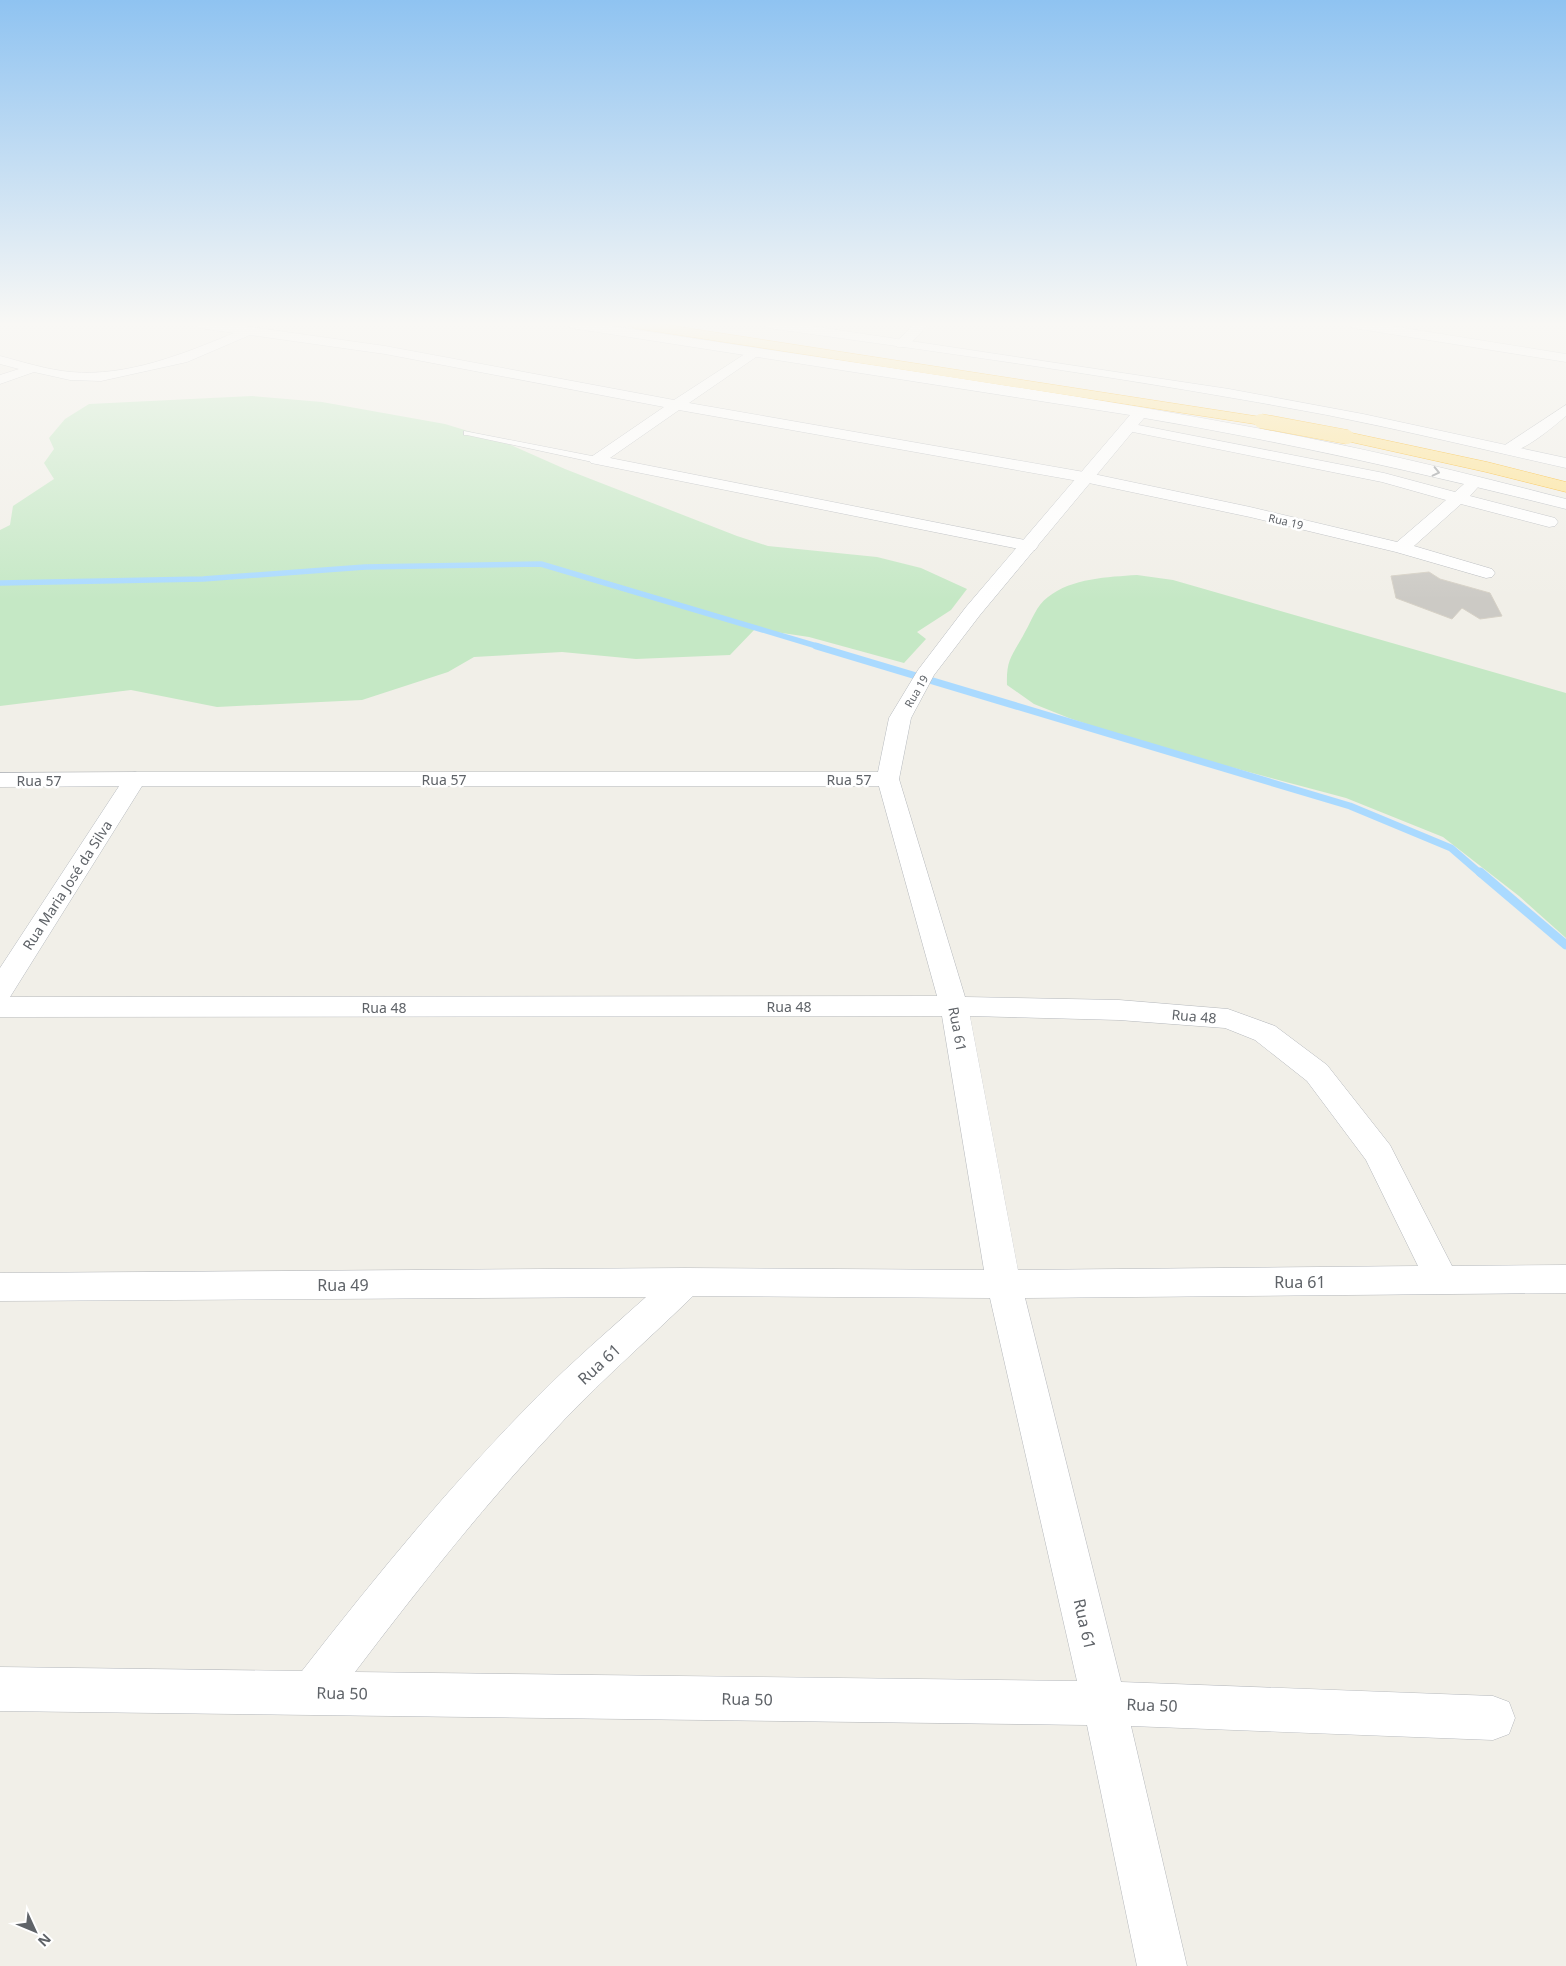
<svg xmlns="http://www.w3.org/2000/svg" width="1566" height="1966" viewBox="0 0 1566 1966" font-family="'Noto Sans',sans-serif">
<style>
.green{fill:#c5e8c5}
.lines{fill:none;stroke-linecap:round;stroke-linejoin:round}
.stream-far2{stroke:#aadaff;stroke-width:5.5}
.stream-far1{stroke:#aadaff;stroke-width:7}
.stream{stroke:#aadaff;stroke-width:9}
.building{fill:#cccac5;stroke:#d6d1c6}
.lane-casing{stroke:#b5b8bc;stroke-width:1}
.street-casing{stroke:#b5b8bc;stroke-width:1}
.secondary-casing{stroke:#b6babf;stroke-width:1}
.highway-casing{stroke:#f9ab00;stroke-width:1}
.lane{fill:#fff;fill-rule:evenodd}
.street{fill:#fff;fill-rule:evenodd}
.secondary{fill:#fff;fill-rule:evenodd}
.highway{fill:#fde293;fill-rule:evenodd}
.highway-bridge-casing{stroke:#f9ab00;stroke-width:15;stroke-linecap:butt}
.highway-bridge{stroke:#fde293;stroke-width:14}
.oneway{stroke:#979a9d}
.labels{text-anchor:middle;dominant-baseline:central;stroke-width:5;stroke-linejoin:round;paint-order:stroke}
.far-street-label{font-size:11px;fill:#5f6368;stroke:#fff}
.street-label{font-size:14px;fill:#5f6368;stroke:#fff}
.near-street-label{font-size:16px;fill:#5f6368;stroke:#fff}
</style>
<rect width="100%" height="100%" fill="#f1efe8"/>
<path class="green" d="M252,396L322,402L445,424L504,442L565,469L737,536L768,546L877,557L921,568L967,589L951,610L917,632L926,639L904,663L809,637L755,629L730,655L636,659L562,652L474,657L448,672L362,700L217,707L131,690L0,706V530L10,525L13,506L54,479L44,463L54,449L49,438L65,419L89,404Z
M1137,575L1173,580L1566,693V938L1519,896L1443,837L1346,798L1152,746L1069,718L1034,704L1007,685C1006,658 1013,655 1025,632C1032,620 1036,606 1048,597C1072,578 1108,577 1137,575Z"/>
<g class="lines">
<path class="stream-far2" d="M0,583L203,579L365,567L541,564L820,647"/>
<path class="stream-far1" d="M816,646L1350,806L1451,848L1481,874"/>
<path class="stream" d="M1480,872L1566,945"/>
</g>
<path class="building" d="M1429,572L1440,579L1490,593L1502,616L1480,619L1462,608L1452,619L1396,598L1391,576Z"/>
<g class="lines">
<g class="lane-casing">
<path id="lane" d="M464,431L597,457L601,460L597,463L467,435H464Z"/>
</g>
<g class="street-casing">
<path id="street" d="M194,324H230L385,346L674,400L754,348L759,349L761,352L759,355L689,403L1084,472L1250,507L1397,542L1446,500L1382,482L1128,431L1121,427L1128,423L1384,473L1455,492L1464,484L1470,482L1478,487L1470,496L1555,518L1558,522L1555,526L1549,527L1461,504L1414,546L1492,569L1495,573L1492,577L1486,578L1396,552L1250,517L1084,482L679,410L610,458L1035,542L1038,546L1035,550L1029,551L591,463L589,460L591,457L664,407L385,354L250,335L187,362L101,381L70,380L34,372L0,384V375L19,369L0,364V356C23,362 48,370 71,372C127,377 183,354 234,333L200,328Z
M915,324H929L907,347H897L896,344L897,341Z
M1347,324H1379L1566,354V362L1353,328Z
M1566,405V416C1553,427 1518,457 1502,453L1499,450L1502,447Z
M135,772L143,774L146,779L143,784L135,786L0,787V773Z
M888,772L896,774L899,779L965,997L1119,1000L1228,1009L1275,1026L1327,1065L1390,1145L1452,1266L1566,1265V1293L1025,1298L1121,1682L1493,1696L1509,1702L1515,1718L1509,1734L1493,1740L1131,1726L1187,1966H1137L1087,1725L0,1711V1667L302,1671C376,1576 452,1483 537,1397C572,1362 609,1330 646,1297L0,1301V1273L685,1268L984,1270L942,1016L0,1017V997L937,996L877,779L880,774ZM970,1016L1119,1020L1225,1028L1255,1040L1307,1081L1366,1160L1418,1266L1018,1270ZM693,1296L990,1298L1077,1681L355,1672C421,1585 489,1499 564,1420C605,1377 650,1338 693,1296Z"/>
</g>
<g class="secondary-casing">
<path id="secondary" d="M565,324H598C819,358 1042,388 1262,429C1364,448 1466,473 1566,499V509C1426,474 1286,442 1144,418L980,615L934,675L911,718L899,779L896,784L888,786H142L10,997L0,999V968L127,774L135,772H878L889,718L918,670L966,607L1130,415L571,328Z
M762,324H798L1229,389L1363,414L1566,458V468C1486,450 1407,431 1327,415C1142,380 955,354 768,328Z"/>
</g>
<g class="highway-casing">
<path id="highway" d="M628,324H661L1261,417L1268,421L1261,425L634,328Z
M1347,432L1487,462L1566,482V492L1486,472L1342,440L1339,437L1342,434Z"/>
</g>
<use href="#lane" class="lane"/>
<use href="#street" class="street"/>
<use href="#secondary" class="secondary"/>
<use href="#highway" class="highway"/>
<g class="highway-bridge-casing">
<path id="highway-bridge" d="M1261,421L1347,437"/>
</g>
<use href="#highway-bridge" class="highway-bridge"/>
</g>
<defs><path id="oneway-chevron" d="M-2-3.5L2.5 0L-2 3.5" fill="none" stroke-width="1.6" stroke-linecap="round" stroke-linejoin="round" transform="scale(1.25)"/></defs>
<use class="oneway" href="#oneway-chevron" transform="translate(1436 472) rotate(13)"/>
<linearGradient id="sky" x2="0" y2="1"><stop stop-color="#8fc3f1"/><stop offset="0.54" stop-color="#f9f8f5"/><stop offset="1" stop-color="#f9f8f5" stop-opacity="0"/></linearGradient>
<rect width="1566" height="600" fill="url(#sky)"/>
<g class="labels">
<g class="far-street-label">
<text transform="translate(1286 521) rotate(13)">Rua 19</text>
<text transform="translate(916 691) rotate(-60)">Rua 19</text>
</g>
<g class="street-label">
<text x="444" y="779">Rua 57</text>
<text x="849" y="779">Rua 57</text>
<text x="39" y="780">Rua 57</text>
<text transform="translate(67 885) rotate(-57)">Rua Maria José da Silva</text>
<text x="789" y="1006">Rua 48</text>
<text x="384" y="1007">Rua 48</text>
<text transform="translate(1194 1016) rotate(5)">Rua 48</text>
<text transform="translate(958 1029) rotate(79)">Rua 61</text>
</g>
<g class="near-street-label">
<text x="1300" y="1282">Rua 61</text>
<text x="343" y="1285">Rua 49</text>
<text transform="translate(599 1364) rotate(-43)">Rua 61</text>
<text transform="translate(1085 1624) rotate(77)">Rua 61</text>
<text transform="translate(342 1693) rotate(1)">Rua 50</text>
<text transform="translate(747 1699) rotate(1)">Rua 50</text>
<text transform="translate(1152 1705) rotate(2)">Rua 50</text>
</g>
</g>
<g transform="translate(35 1931) rotate(134)" stroke="#ffffff" stroke-width="4" paint-order="stroke">
<path d="M0-4L9 19L0 12L-9 19Z" fill="#5f6368"/>
<text y="-8" font-size="14" font-weight="bold" text-anchor="middle" fill="#5f6368">N</text>
</g>
</svg>
